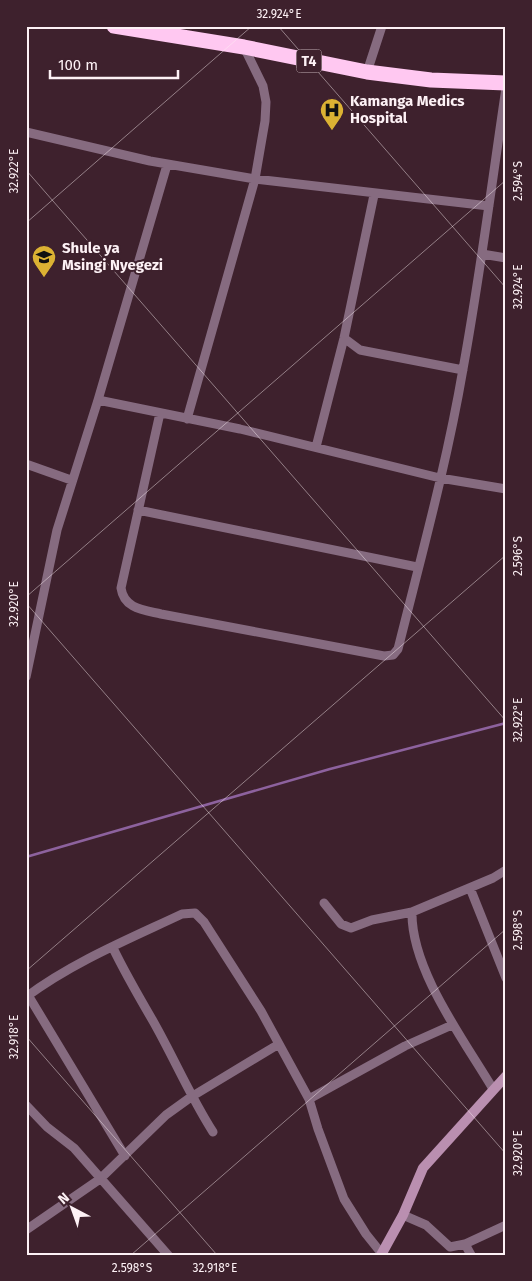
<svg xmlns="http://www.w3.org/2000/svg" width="532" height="1281" viewBox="0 0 532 1281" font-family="'Fira Sans',sans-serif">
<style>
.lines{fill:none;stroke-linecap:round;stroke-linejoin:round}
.stream{stroke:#8d629e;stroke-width:2.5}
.street{stroke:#866b80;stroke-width:9}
.secondary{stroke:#ba8fb0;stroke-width:10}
.highway{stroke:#ffc8f1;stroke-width:15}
.ticks{fill:none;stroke:#fdf1f5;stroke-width:1;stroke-opacity:0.45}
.labels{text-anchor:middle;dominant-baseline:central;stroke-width:4;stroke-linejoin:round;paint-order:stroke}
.shield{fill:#3e212d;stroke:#c4b3b9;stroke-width:1}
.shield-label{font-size:14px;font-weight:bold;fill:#fdf1f5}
.poi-label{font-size:15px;font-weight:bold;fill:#fdf1f5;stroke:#3e212d;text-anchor:start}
.neatline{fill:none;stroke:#fdf1f5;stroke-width:2}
.ticks-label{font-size:12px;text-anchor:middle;fill:#fdf1f5}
</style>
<rect width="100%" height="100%" fill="#3e212d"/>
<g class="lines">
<path class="stream" d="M26,857L330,769L506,723"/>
<path class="street" d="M367,72L382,26
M26,132L150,161L255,179L489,206
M482,254L506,258
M344,338L360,350L463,370
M98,400L240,429L440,478L506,489
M160,413L121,588C124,609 144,610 161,614L384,656L393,655L398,649C421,557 447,463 463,369C480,276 492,182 506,88
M187,419L255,179L265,121L266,102L263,86L244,47
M316,447L344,338L374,195
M26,464L71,480
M138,510L417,567
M26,677L57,530L98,400L167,165
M470,888L506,978
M324,903L341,924L351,928L372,920L412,912L493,878L506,870
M412,912C411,970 464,1040 493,1089
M113,948C125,973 139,997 153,1021C174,1058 190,1096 213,1132
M28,995L125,1156
M26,997C73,962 129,939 182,914L195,913L204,922L261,1011L309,1099L318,1129L344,1199L366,1234L382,1254
M309,1099L405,1046L452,1025
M26,1105L47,1127L74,1148L168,1255
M403,1215L426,1225L450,1247L465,1244L506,1225
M26,1230L100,1179L166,1115L191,1097L279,1044
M465,1244L471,1255"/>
<path class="secondary" d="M381,1255L403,1215L423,1168L506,1076"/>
<path class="highway" d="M114,26L244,47L367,72L431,80L506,83"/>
</g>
<path class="ticks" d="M278,26L506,288M26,170L506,721M26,223L252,26M26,597L506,180M26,603L506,1154M26,971L506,555M26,1036L217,1255M131,1255L506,929"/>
<defs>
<g id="hospital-pin" transform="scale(1.25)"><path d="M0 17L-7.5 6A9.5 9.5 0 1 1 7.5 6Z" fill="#dcb233" stroke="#3e212d"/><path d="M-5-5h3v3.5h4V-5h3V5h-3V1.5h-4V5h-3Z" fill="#111"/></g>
<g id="school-pin" transform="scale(1.25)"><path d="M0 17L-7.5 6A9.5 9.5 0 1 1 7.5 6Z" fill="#dcb233" stroke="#3e212d"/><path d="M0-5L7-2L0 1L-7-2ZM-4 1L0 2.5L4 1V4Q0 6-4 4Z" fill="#111"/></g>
</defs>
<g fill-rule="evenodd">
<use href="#hospital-pin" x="332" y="110"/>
<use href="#school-pin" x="44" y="257"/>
</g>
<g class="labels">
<rect class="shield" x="296.5" y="49.5" width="25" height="23" rx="4"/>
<g class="shield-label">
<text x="309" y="61">T4</text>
</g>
<g class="poi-label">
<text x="350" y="101">Kamanga Medics<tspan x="350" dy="17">Hospital</tspan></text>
<text x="62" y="248">Shule ya<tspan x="62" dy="17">Msingi Nyegezi</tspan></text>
</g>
</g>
<rect width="532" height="1281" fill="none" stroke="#3e212d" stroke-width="55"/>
<g transform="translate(72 1208) rotate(319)" stroke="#3e212d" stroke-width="4" paint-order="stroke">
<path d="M0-4L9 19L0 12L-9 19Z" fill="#fdf1f5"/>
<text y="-8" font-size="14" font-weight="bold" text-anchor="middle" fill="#fdf1f5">N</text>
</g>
<path d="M50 70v8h128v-8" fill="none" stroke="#fdf1f5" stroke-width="2.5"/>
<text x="58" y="70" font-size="15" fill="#fdf1f5" stroke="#3e212d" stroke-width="4" paint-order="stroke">100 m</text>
<rect x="28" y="28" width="476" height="1226" class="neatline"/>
<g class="ticks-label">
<text x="279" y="18">32.924°E</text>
<text transform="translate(14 171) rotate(-90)" y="4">32.922°E</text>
<text transform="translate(518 181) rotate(-90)" y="4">2.594°S</text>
<text transform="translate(518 287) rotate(-90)" y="4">32.924°E</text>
<text transform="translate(518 556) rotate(-90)" y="4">2.596°S</text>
<text transform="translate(14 604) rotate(-90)" y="4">32.920°E</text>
<text transform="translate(518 720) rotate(-90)" y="4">32.922°E</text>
<text transform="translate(518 930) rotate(-90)" y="4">2.598°S</text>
<text transform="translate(14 1037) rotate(-90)" y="4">32.918°E</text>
<text transform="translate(518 1153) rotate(-90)" y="4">32.920°E</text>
<text x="132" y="1272">2.598°S</text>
<text x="215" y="1272">32.918°E</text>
</g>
</svg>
